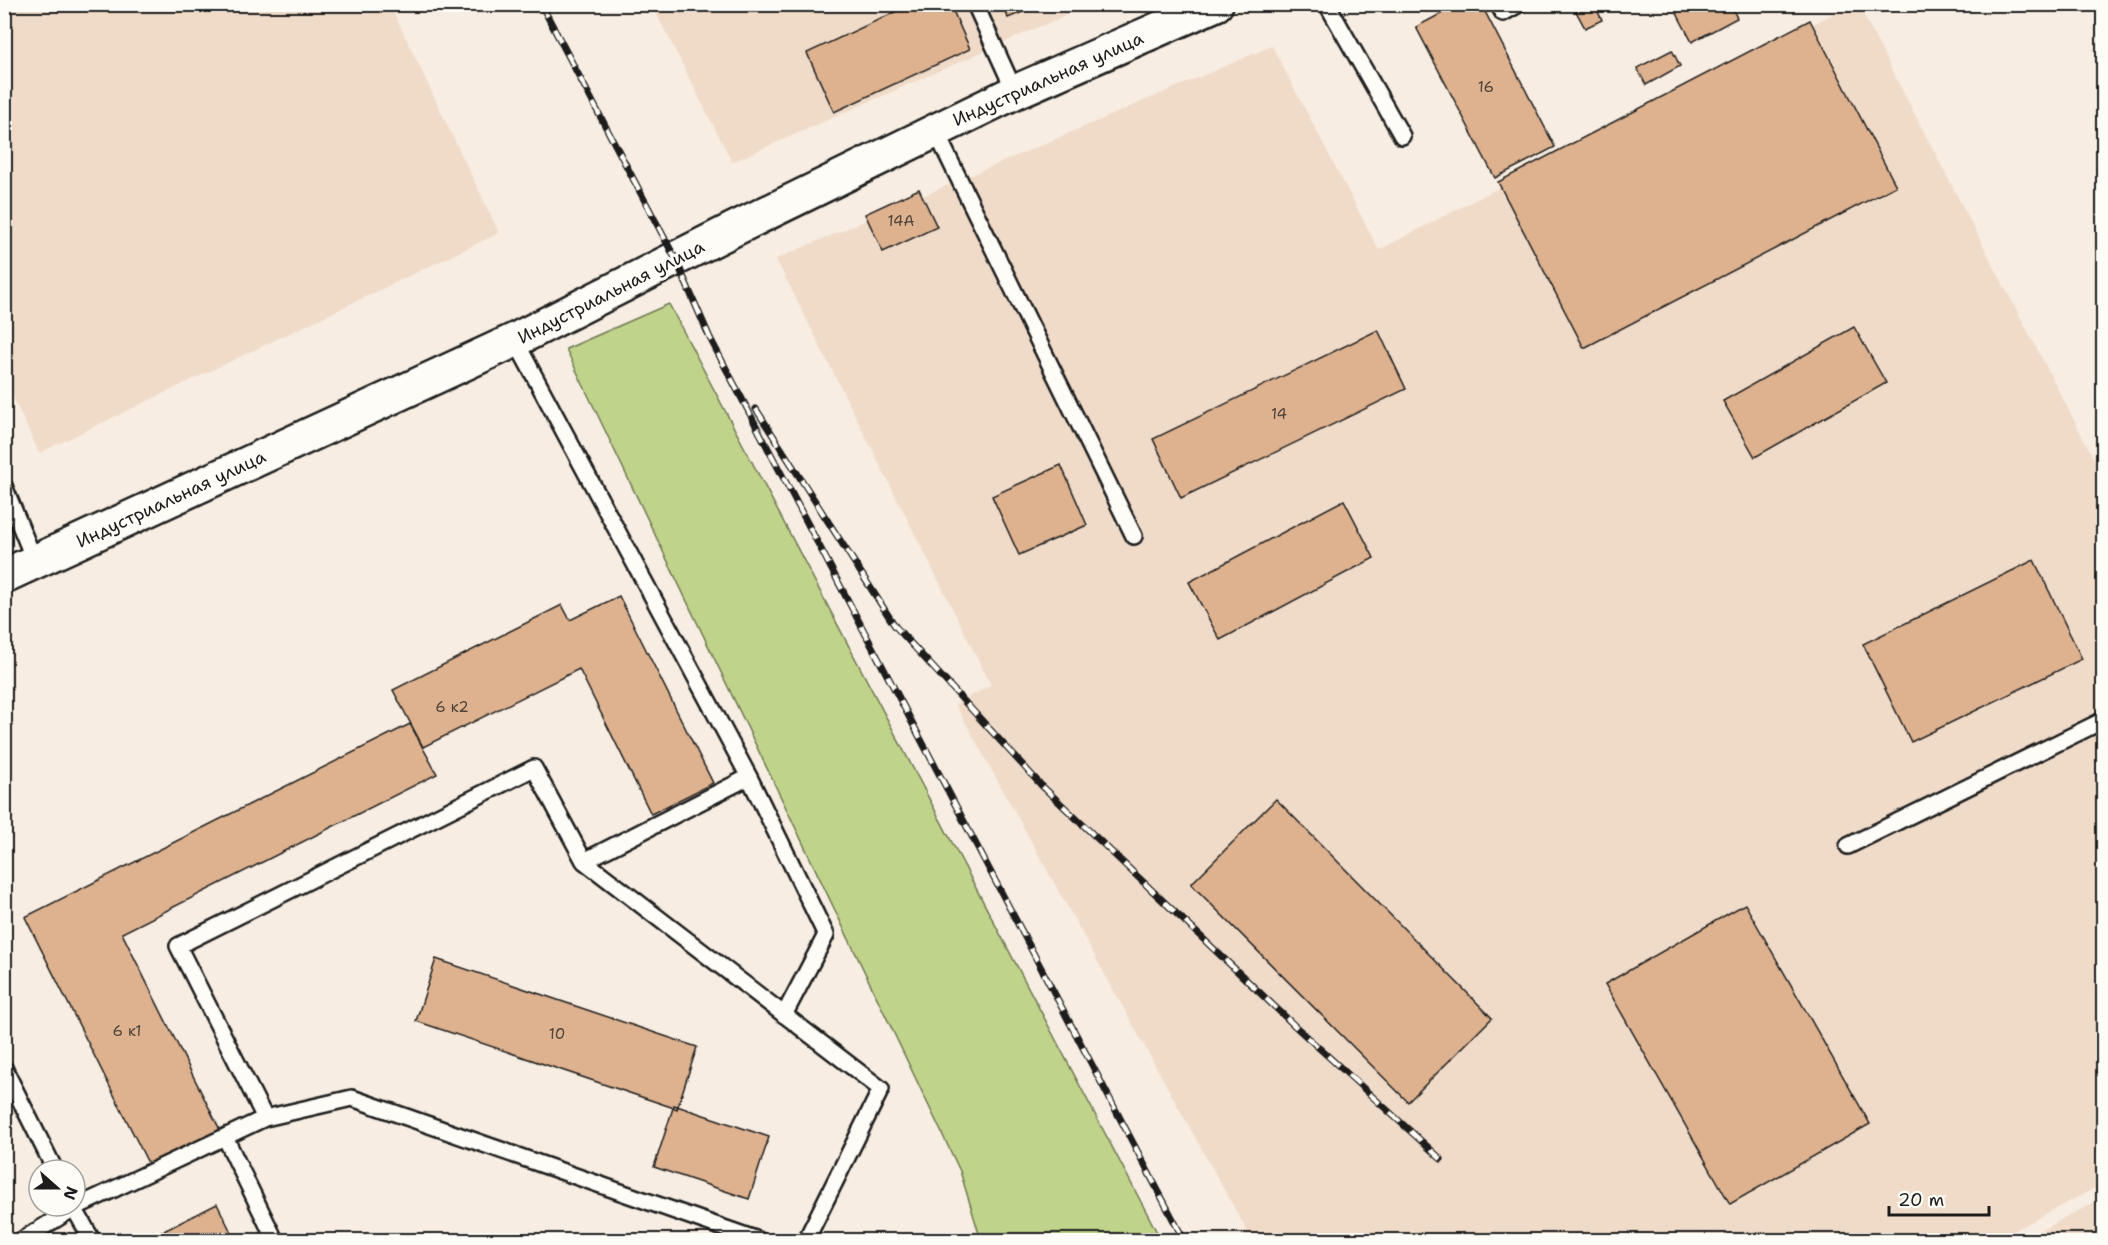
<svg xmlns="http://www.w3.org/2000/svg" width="2108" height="1245" viewBox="0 0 2108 1245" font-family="'Shantell Sans',sans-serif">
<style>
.built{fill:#f0dbc9}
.green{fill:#bfd48a;stroke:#6e7853;stroke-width:1.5}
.building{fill:#deb28f;stroke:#1c1c1c;stroke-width:1.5}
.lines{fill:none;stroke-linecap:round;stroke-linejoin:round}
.service-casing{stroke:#1c1c1c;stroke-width:20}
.secondary-casing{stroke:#1c1c1c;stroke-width:38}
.service{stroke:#fdfcf7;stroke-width:15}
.secondary{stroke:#fdfcf7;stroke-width:33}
.rail-casing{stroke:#1c1c1c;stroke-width:7}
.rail{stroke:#fdfcf7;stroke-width:4.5;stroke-dasharray:14;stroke-linecap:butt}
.labels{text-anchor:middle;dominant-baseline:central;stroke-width:6;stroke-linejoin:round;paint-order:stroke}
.number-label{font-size:15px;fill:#4c4239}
.street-label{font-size:18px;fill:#1c1c1c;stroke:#fdfcf7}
</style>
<rect width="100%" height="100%" fill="#f7ede2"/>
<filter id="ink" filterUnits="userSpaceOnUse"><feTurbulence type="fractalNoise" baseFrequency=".0167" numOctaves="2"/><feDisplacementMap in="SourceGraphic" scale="12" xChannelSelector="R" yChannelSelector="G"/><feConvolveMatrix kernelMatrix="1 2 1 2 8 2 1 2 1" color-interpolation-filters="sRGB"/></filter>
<g filter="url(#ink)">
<path class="built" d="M5,4L390,5L499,233L39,453L5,380Z
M652,5H1089L732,162Z
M1850,5H1858L2103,476V1184L1996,1240H1252L955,704L991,685L776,259L1272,46L1379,250Z
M2103,1198V1240H2022Z"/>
<path class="green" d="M669,304L1161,1240H981L960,1171L566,349Z"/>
<path class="building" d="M912,4H950L970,49L834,112L807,53Z
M1003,4H1042L1008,18Z
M1459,4H1481L1555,147L1495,178L1416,27Z
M1572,4H1594L1602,20L1585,28Z
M1672,4H1730L1737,18L1692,42Z
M1810,20L1896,186L1584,348L1498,182Z
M1672,50L1680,66L1646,85L1637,68Z
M919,189L937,227L883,252L865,214Z
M1854,327L1886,383L1755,457L1723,401Z
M1378,330L1406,389L1181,498L1153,439Z
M1061,465L1087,525L1019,555L992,496Z
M1344,500L1374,558L1220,640L1189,582Z
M2034,560L2082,659L1911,742L1863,644Z
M619,596L713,783L651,814L579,669L423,747L393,690L562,605L570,620Z
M410,724L437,774L122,933L220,1130L149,1165L25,917Z
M1276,799L1492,1018L1408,1102L1191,884Z
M1745,904L1870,1124L1730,1204L1605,984Z
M436,959L697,1047L677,1109L416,1021Z
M674,1105L769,1137L749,1199L654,1167Z
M217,1204L235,1240H149L148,1239Z"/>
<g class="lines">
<g class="service-casing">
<path id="service" d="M975,4L1015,92
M1327,4L1402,136
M1498,4L1503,13L1519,4
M935,130L1134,536
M515,340L749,777L826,935L784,1015
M4,486L35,562
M1848,846L2104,720
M584,861L881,1089L806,1240
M4,1068L55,1170
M265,1118L178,946L534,768L584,861L749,777
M225,1137L275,1240
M73,1206L92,1240
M22,1240L74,1208L265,1118L352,1098L758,1240"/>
</g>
<g class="secondary-casing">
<path id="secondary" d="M4,576L515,340L734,229L1015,92L1216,4"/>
</g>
<use href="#service" class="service"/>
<use href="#secondary" class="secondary"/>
<g class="rail-casing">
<path id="rail" d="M541,4L676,260L710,338L1184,1240
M756,409L895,626L1041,785L1296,1027L1441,1159"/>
</g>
<use href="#rail" class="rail"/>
</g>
</g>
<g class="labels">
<g class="number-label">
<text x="1486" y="87">16</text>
<text x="901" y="221">14А</text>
<text x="1279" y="414">14</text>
<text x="452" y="707">6 к2</text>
<text x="127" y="1031">6 к1</text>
<text x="557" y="1034">10</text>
</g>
<g class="street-label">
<text transform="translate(1048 79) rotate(-24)">Индустриальная улица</text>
<text transform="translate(611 292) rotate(-27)">Индустриальная улица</text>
<text transform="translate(171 499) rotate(-25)">Индустриальная улица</text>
</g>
</g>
<rect width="2108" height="1245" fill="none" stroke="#fdfcf7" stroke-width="24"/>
<rect x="12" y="12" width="2084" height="1221" fill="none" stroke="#1c1c1c" stroke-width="2" filter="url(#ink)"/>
<g transform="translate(57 1188) rotate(111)"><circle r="28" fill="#fdfcf7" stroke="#a3a29f" stroke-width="1.5"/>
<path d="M0-4.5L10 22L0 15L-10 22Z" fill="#1c1c1c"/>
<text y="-9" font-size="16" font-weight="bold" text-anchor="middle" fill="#1c1c1c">N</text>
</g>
<path d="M1889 1206v9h100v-9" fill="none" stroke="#1c1c1c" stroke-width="3"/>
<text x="1898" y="1206" font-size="18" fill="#1c1c1c" stroke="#fdfcf7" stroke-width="4.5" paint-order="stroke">20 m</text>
</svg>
